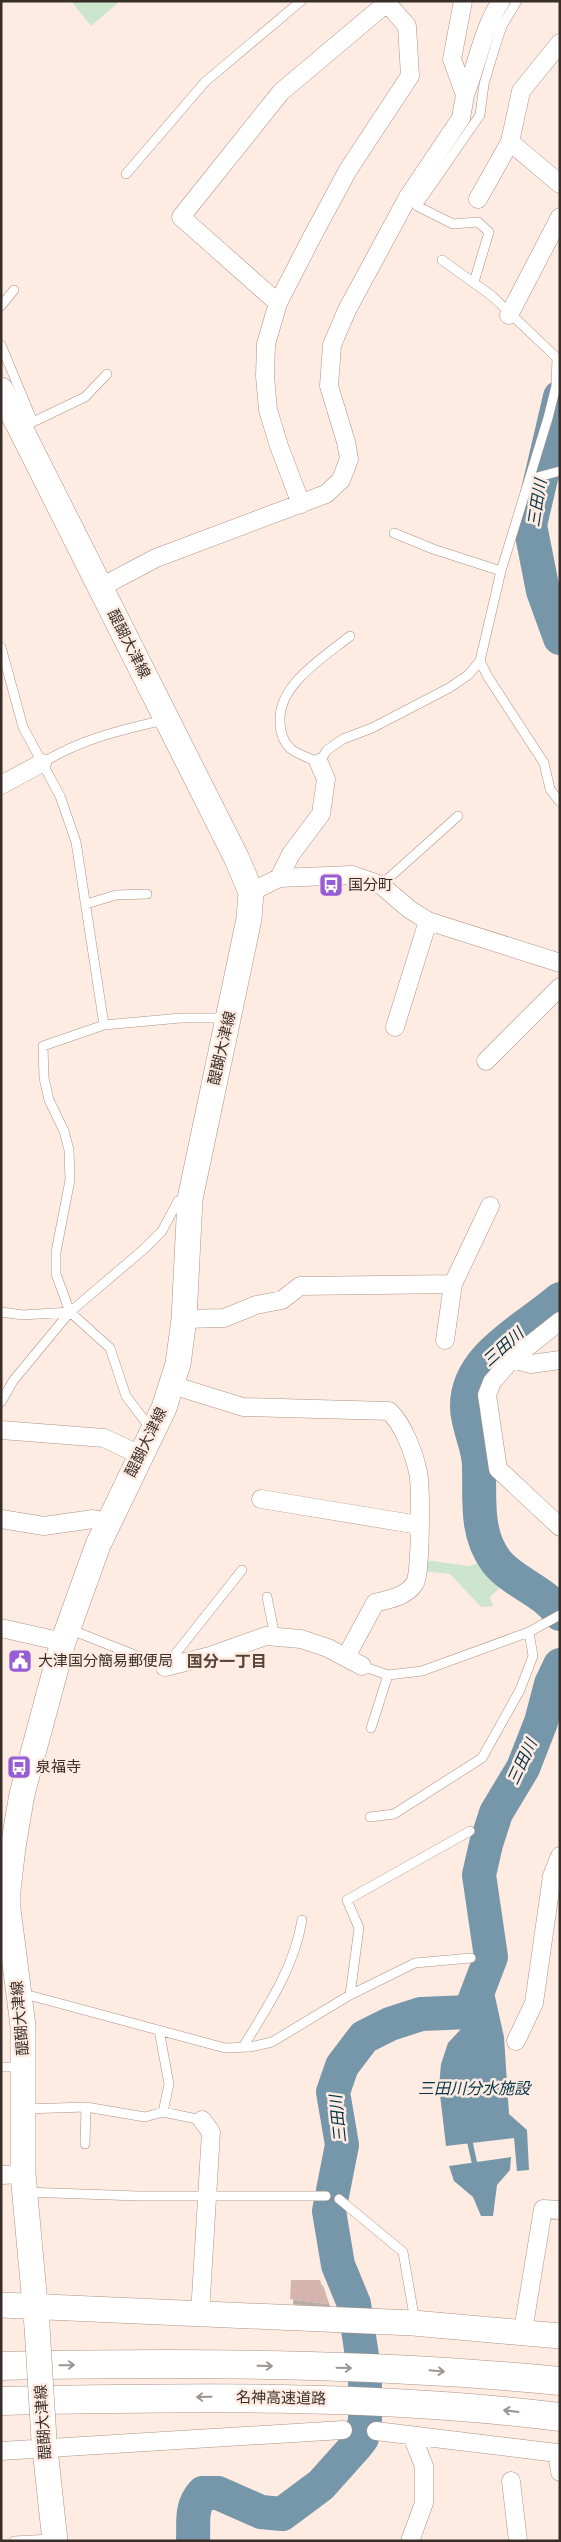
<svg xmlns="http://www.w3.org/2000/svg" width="561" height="2542" viewBox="0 0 561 2542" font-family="'Fira Sans','Noto Sans JP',sans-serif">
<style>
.green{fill:#cde4cd}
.water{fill:#7696a9}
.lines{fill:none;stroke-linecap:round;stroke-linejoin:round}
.stream{stroke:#7696a9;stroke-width:5.5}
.river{stroke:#7696a9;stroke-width:34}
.building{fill:#d4b4ac;filter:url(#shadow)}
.lane-casing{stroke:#ae9284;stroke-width:10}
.street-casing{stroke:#ae9284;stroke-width:19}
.secondary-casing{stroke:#ae9284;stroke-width:26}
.highway-casing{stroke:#ae9284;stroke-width:29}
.lane{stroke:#fff;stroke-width:9}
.street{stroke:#fff;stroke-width:18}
.secondary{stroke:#fff;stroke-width:25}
.highway{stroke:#fff;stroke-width:28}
.secondary-bridge-casing{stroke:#ae9284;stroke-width:26;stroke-linecap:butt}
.secondary-bridge{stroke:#fff;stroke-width:25}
.oneway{stroke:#9c9693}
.labels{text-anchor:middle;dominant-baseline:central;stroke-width:5;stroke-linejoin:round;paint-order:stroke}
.street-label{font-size:15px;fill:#382d27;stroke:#feece3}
.poi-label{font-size:15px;fill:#382d27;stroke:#feece3;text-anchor:start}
.water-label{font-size:16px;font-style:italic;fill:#033348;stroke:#feece3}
.neighbourhood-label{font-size:16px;font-weight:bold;fill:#5a4236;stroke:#feece3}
</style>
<defs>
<filter id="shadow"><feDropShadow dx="3" dy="5.5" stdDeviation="0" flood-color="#0004"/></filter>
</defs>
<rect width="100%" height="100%" fill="#feece3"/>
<path class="green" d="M71,1H120L91,26Z
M489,1559L504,1584L490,1597L493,1606L481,1607L450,1574L424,1571L425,1560L469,1566Z"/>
<path class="water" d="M482,1992H494L504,2037L509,2114L527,2130L529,2170L517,2171L514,2138L446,2146L439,2086L441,2064L448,2043L472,2017Z
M511,2157L510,2170L497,2185L493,2216H481L473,2197L454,2181L449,2166Z"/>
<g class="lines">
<path class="stream" d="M487,1997L491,1957
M469,2138L476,2170"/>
<path class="river" d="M560,397L530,525L543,591L560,638
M560,1299C527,1328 466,1356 467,1407C467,1426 479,1446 479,1466C480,1499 475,1533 496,1561C513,1583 544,1590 560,1614
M193,2541C194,2523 190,2507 203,2493H218L261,2512L282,2514L321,2485L355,2447L362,2438L365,2419V2375L354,2304L338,2265L329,2211L342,2145L333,2092L342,2066L364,2037L390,2024L421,2014L470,2012L491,1957L479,1875L486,1844L496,1813L523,1768L541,1722L551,1684L560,1665"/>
</g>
<path class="building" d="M291,2280H320L328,2304L290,2299Z"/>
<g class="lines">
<g class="lane-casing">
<path id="lane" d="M126,174L205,82L301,1
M474,282L489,232L478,222L453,224L417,206L480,115L484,84L495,47L502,26L517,1
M1,306L14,290
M1,345L33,422L22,428
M33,422L85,397L107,374
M530,479L560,471
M394,533L433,549L501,571
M350,636C324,657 278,685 280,721C280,732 283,742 291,749C299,755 310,758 319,763L327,750L343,739L372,728L449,688L468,675L480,661L501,571L548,418L556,386L557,358L492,296L442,260
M1,647L23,727L60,796L76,842L104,1025
M480,661L488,677L544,763L550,789L560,802
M42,763C84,738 118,731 164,720
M381,885L458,816
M86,904L116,895L147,894
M1,1312L23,1315L70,1312L110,1348L126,1396L151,1429
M70,1312L56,1274V1252L70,1180L69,1150L64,1131L49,1100L44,1078L43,1046L104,1025L181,1018H226
M1,1402L13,1381L70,1312L144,1249L162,1231L178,1201L187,1199
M267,1597L275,1637
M69,1629L165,1667L242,1570
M362,1666L388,1675L422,1671L529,1632L560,1615
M371,1728L388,1675
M370,1817L394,1814L482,1758L520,1690L533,1656L529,1632
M350,1995L359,1928L347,1900L470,1831
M22,1998L32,1996L225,2048L250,2047L272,2042L350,1995L415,1963L471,1958
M159,2030L169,2084L163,2112
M243,2047C268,2006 294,1968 302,1920
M1,2067H21
M24,2109L86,2107L145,2117L163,2112L202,2120
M85,2144L86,2107
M25,2192L138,2196H326
M339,2199L403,2252L413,2310V2322
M14,2541L52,2539"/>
</g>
<g class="street-casing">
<path id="street" d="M465,95C477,64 483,29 501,1
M510,142L560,184
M478,199L510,142L521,91L560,43
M278,303L181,217L281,92L389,1
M509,315L560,217
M301,504L279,446L268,410L265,376L266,344L278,303L313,235L348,170L410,76L407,26L387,3
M101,587L156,558L326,494L341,480L349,459L346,442L329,386L332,345L347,310L408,197L461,118L465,95L452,59L463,1
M1,785L42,763
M279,878L291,854L321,814L326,779L319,763
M251,892L279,878L352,875L381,885L409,909L428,921L560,963
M395,1027L428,921
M486,1061L560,987
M453,1284L490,1206
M184,1319L224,1318L256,1305L282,1300L300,1286L453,1284L445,1340
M560,1321L512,1359L492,1382L487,1395L498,1469L560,1527
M512,1359L531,1364L560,1360
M172,1385L243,1407L389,1411C403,1424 414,1453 418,1472C421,1485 421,1575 415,1583C406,1597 389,1599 375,1603L346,1657
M1,1430L104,1438L140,1455
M261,1499L419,1525
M1,1519L44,1526L93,1519L108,1522
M1,1628L63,1642
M165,1667L210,1656L266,1636L301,1639L328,1648L362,1666
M516,2041L534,2003L552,1876L560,1856
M1,2175L23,2174
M200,2314L211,2132L202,2120
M523,2331L543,2209L560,2210
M376,2431L557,2453
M1,2451L343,2430
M560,2454L557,2453L560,2472
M511,2481L518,2541
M410,2541L424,2503V2466L412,2436"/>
</g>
<g class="secondary-casing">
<path id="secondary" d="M1,390L237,859L251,892L249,919L190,1199L184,1319L178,1364L164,1408L98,1545L63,1642L22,1794L13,1847L8,1890V1909L23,2026V2174L37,2326
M1,2305L413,2323L560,2336
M44,2440L55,2541"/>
</g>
<g class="highway-casing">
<path id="highway" d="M1,2366C187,2362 375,2363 560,2381
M1,2401C188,2397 374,2394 560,2417"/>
</g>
<use href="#lane" class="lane"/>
<use href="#street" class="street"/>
<use href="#secondary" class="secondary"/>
<use href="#highway" class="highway"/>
<g class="secondary-bridge-casing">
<path id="secondary-bridge" d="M37,2326L44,2440"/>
</g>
<use href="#secondary-bridge" class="secondary-bridge"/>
</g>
<defs><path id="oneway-shaft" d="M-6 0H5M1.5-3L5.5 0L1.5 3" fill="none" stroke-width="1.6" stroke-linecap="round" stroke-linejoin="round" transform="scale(1.25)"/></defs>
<g class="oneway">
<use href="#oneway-shaft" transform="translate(67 2365) rotate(-1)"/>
<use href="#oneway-shaft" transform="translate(265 2366) rotate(1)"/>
<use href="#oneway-shaft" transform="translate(344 2368) rotate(1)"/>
<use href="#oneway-shaft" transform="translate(437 2371) rotate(5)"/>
<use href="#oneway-shaft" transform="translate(204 2397) rotate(179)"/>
<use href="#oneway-shaft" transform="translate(511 2411) rotate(-173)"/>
</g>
<defs>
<g id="bus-square" transform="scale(1.25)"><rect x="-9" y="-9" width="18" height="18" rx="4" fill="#965dd5" stroke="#feece3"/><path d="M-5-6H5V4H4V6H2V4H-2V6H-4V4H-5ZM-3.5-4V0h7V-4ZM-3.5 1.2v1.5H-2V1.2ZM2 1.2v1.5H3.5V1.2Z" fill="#fff"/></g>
<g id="civic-square" transform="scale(1.25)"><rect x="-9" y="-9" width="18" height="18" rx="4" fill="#965dd5" stroke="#feece3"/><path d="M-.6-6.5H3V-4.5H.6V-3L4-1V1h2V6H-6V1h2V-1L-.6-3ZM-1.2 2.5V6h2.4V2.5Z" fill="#fff"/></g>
</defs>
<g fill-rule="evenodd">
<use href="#bus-square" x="331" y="885"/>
<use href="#civic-square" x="20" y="1661"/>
<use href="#bus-square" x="19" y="1767"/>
</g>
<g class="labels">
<g class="street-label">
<text transform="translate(129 644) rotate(63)">醍醐大津線</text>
<text transform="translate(222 1048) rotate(-77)">醍醐大津線</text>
<text transform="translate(146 1442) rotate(-64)">醍醐大津線</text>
<text transform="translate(20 2018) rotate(-95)">醍醐大津線</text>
<text transform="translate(281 2398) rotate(1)">名神高速道路</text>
<text transform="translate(43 2422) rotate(-94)">醍醐大津線</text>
</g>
<g class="poi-label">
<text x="348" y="885">国分町</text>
<text x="38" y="1661">大津国分簡易郵便局</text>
<text x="36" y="1767">泉福寺</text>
</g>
<g class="water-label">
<text transform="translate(537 503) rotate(-81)">三田川</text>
<text transform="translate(503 1347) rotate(-42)">三田川</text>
<text transform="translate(522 1762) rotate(-65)">三田川</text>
<text x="474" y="2088">三田川分水施設</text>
<text transform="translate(338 2119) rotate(-96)">三田川</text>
</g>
<g class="neighbourhood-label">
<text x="227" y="1661">国分一丁目</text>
</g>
</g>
<rect width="561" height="2542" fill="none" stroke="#382d27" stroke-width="5"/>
</svg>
